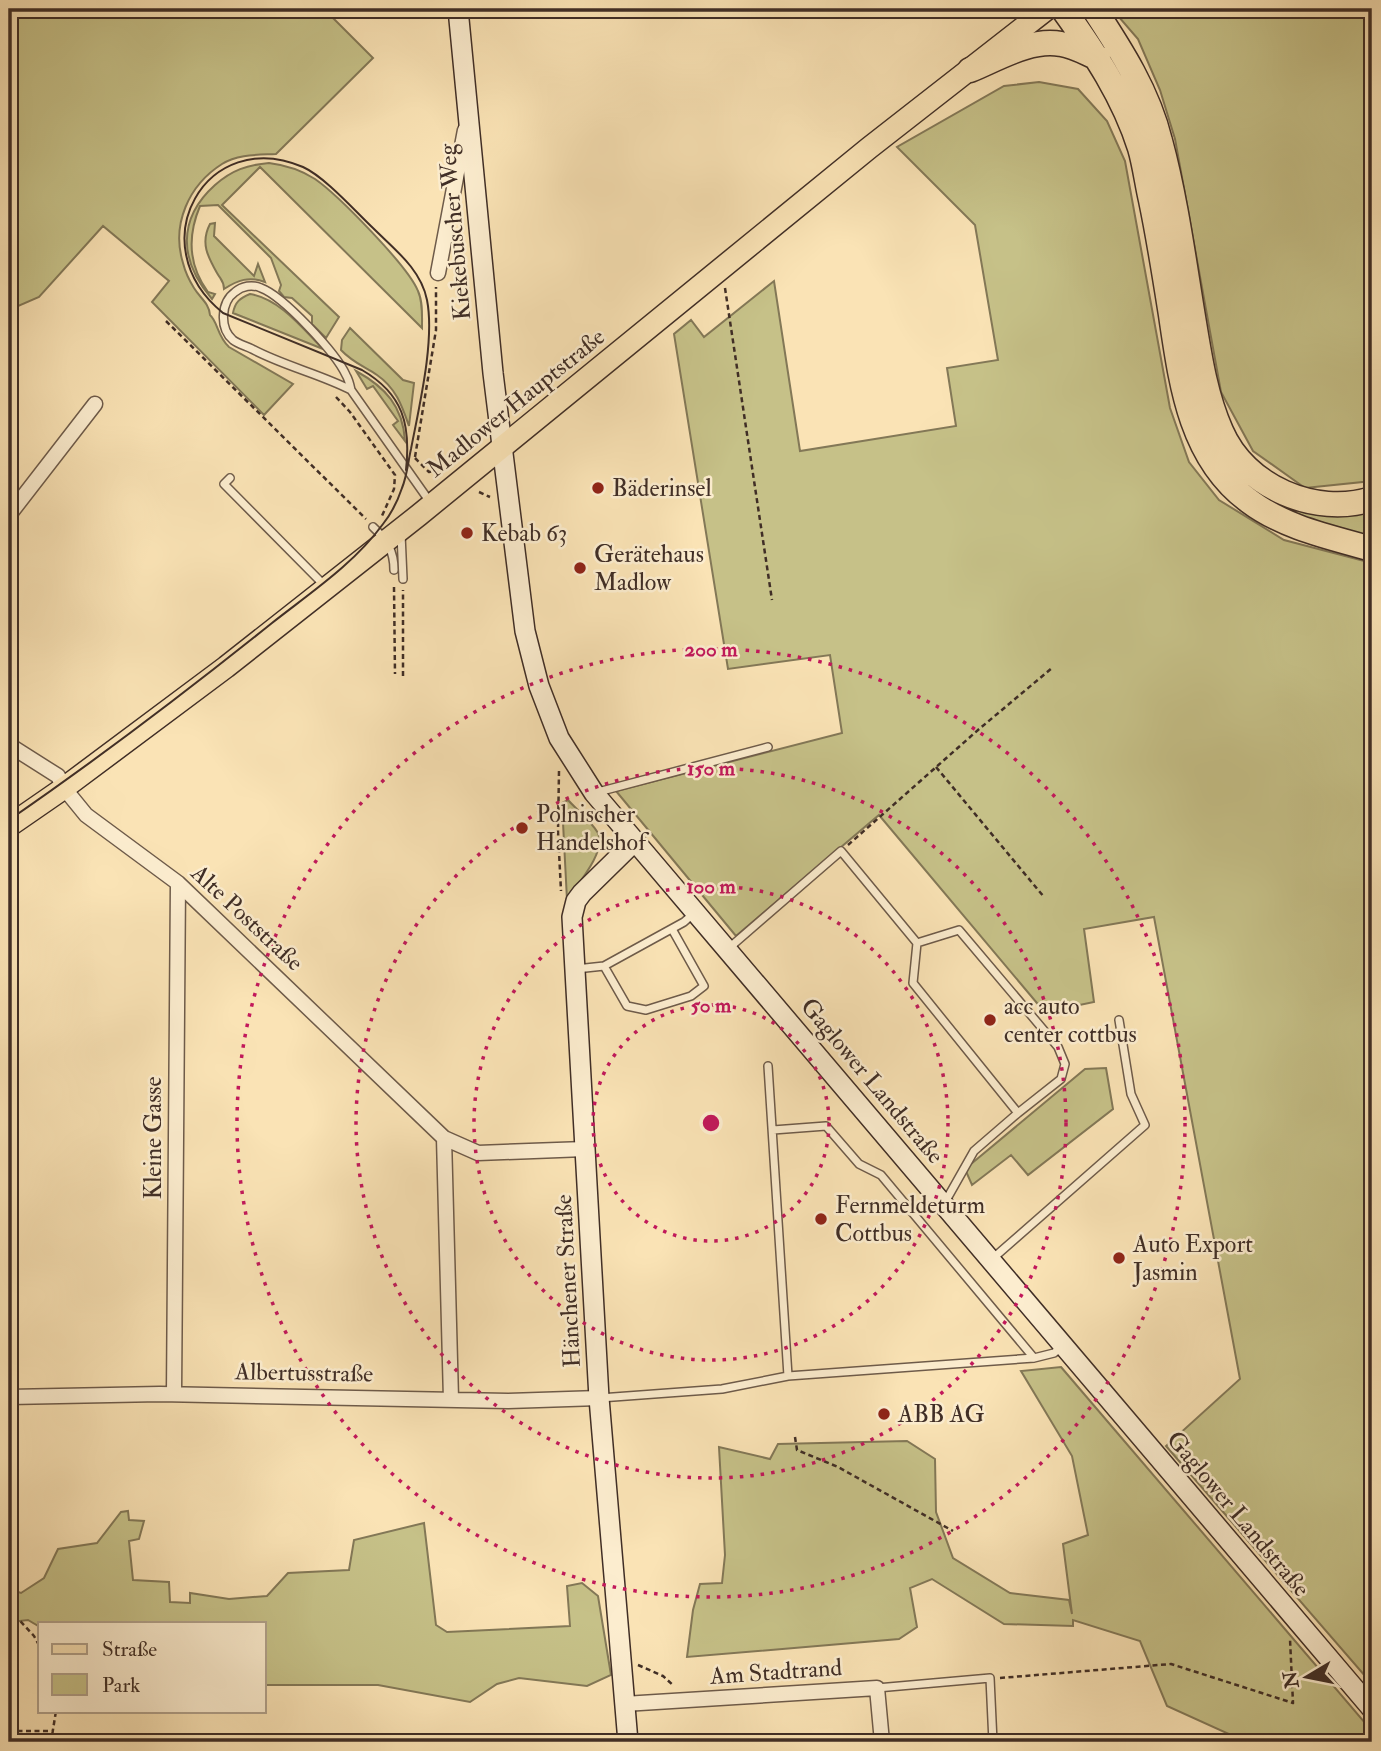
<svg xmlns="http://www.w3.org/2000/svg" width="1381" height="1751" viewBox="0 0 1381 1751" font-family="'IM FELL Double Pica',serif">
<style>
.green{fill:#c6c188;stroke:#837857;stroke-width:2}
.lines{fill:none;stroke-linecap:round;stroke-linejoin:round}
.lane-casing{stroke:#6e5b4a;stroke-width:10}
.street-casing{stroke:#6e5b4a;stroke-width:17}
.secondary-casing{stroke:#402e26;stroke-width:22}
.primary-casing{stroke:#402e26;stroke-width:24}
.highway-casing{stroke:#402e26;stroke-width:27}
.path{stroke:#402e26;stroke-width:2.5;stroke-dasharray:5 3.5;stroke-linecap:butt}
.lane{stroke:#fcedcf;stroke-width:7}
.street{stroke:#fcedcf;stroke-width:14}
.secondary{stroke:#fcedcf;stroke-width:19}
.primary{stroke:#fae3b5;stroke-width:21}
.highway{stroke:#fae3b5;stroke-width:24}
.tram{stroke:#402e26;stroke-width:2}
.ring{fill:none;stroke:#c2185b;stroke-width:3.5;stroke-dasharray:3.5 7}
.poi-dot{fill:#8f2418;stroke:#fcedcf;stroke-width:2.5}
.labels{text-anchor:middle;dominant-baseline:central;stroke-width:5;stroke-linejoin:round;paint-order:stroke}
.street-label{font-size:24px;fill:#402e26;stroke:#fcedcf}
.poi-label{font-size:24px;fill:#402e26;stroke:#fcedcf;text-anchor:start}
.centre{fill:#c2185b;stroke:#fcedcf;stroke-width:3.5}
.ring-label{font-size:21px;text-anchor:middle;font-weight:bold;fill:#c2185b;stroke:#fcedcf;stroke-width:5;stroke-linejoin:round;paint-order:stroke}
</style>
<rect width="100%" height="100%" fill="#fae3b5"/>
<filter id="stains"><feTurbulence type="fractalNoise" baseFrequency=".00286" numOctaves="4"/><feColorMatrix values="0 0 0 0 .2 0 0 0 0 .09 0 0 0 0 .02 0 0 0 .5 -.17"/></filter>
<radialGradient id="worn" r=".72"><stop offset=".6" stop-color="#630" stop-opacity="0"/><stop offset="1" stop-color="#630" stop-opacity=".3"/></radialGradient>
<path class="green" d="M9,9H324L373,58L276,154C258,155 238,154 222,164C189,185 171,224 183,263C185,271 189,280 194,288C200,298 209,303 210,315C218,322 217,336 229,347L293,384L264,415L152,302L169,281L103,226L39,297L9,310Z
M1112,9H1372V481L1305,488L1253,451L1221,392L1175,139L1160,90L1138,39Z
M1039,82L1078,89L1107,121L1125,161L1170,408L1189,462L1219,500L1284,540L1372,563V1684L1166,1446L1240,1379L1154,917L1084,929L1094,1002L1065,1008L1047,1015L879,815L736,936L616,791L842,733L830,655L728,669L674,334L691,320L704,337L774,281L800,451L956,426L947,368L998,360L975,225L897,147L1004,86Z
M269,163C285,165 301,170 315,179C338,195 408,266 418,291C423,302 422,316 422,328L260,167L222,205L339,317L326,338L312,324V316L292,298L284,297L279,291L281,285L271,258L218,205L200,206C187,237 188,265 208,292L215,294L212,299C179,261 177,219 215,185C232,170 247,165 269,163Z
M215,223L214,236L254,276L258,264L265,282C249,276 238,280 224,289C224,281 221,280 217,273C208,257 200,243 210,224Z
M250,294C280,299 303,329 323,349L233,313C235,302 240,298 250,294Z
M350,328L403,380L414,383L409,426C402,406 396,388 377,375C365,367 352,362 341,350L342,340Z
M356,371C385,387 403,406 405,441L393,425L398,421L373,386L367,389Z
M1372,509V537L1295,516L1296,510L1333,514Z
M568,800C577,810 591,821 598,833C607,851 577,885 567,900L562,803Z
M1106,1068L1113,1109L1028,1175L1011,1155L972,1185L965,1169L1085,1069Z
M1061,1367L1372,1731V1742H1242L1240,1739L1167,1706L1140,1641L1073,1620V1626L1004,1624L932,1579L910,1588L917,1627L899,1639L687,1657L693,1610L700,1584L722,1583L725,1555L719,1447L770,1459L778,1444L907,1441L935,1459L936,1512L953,1558L1010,1593L1069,1600L1072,1614L1063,1544L1088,1535L1072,1456L1021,1371Z
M128,1511L129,1520L144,1521L139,1539L129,1541L133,1580L169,1582L170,1602L190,1603V1593L229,1599L267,1596L288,1573L349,1570L354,1540L424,1523L436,1625L447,1632L570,1626L567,1586L582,1583L598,1596L611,1675L587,1686L519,1678L497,1684L470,1702L378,1685H264V1623H40V1627L28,1620L10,1622L14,1637L9,1641V1589L21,1593L44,1578L58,1549L97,1543L121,1512Z"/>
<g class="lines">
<g class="lane-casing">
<path id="lane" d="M351,390C320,374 284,366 252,349C246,346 238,344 233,340C219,328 221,302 235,292C242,286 252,284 261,288C283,296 336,353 346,375C349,380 350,385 351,390L430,502
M230,478L224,484L326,587
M373,527C387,540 394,551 394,570
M401,534L403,579
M598,792L768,747
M917,943L959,930L1058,1047L1065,1064L1061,1079L1018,1113
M729,948L841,851L917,943L913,983L1018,1113L974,1151L944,1204
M604,966L627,1006L646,1010L691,996L704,986L672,929
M576,969L604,966L684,922L693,914
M768,1066L788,1376
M773,1130L826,1126L859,1164L881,1175L1034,1358
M991,1260L1145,1125L1131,1094L1119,1020
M600,1398L722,1389L788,1376L1034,1358L1054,1353L1063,1346
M877,1688L990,1678L993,1742"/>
</g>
<g class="street-casing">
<path id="street" d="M438,273L465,130
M9,515L95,404
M9,745L58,776L64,788L86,815L178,883L444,1138L478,1153L585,1149
M444,1138L451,1399
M174,1394L178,883
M9,1397L160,1394L508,1401L599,1398
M624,1704L877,1688L882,1742"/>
</g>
<g class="secondary-casing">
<path id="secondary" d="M458,9L493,373L525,631L539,686L559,738L594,793L1372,1709
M628,1742L599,1398L572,917L576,901L582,893L635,841"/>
</g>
<g class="primary-casing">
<path id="primary" d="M9,826L64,788L226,667L419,515L869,148L1047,9"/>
</g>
<g class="highway-casing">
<path id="highway" d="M1063,9C1094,52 1124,97 1140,148C1145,165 1147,183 1151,200C1159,238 1165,277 1171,315C1181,382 1190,458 1249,501C1285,528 1330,537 1372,549
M1094,9C1121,50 1148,92 1160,141C1176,200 1184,263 1194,323C1200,360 1206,397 1221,431C1245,487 1315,517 1372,499
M970,70C997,59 1031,38 1061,44C1074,46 1086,53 1098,58"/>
</g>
<path class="path" d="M725,288L772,600
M166,321L366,519
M336,397L350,412L395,475L394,489L381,518
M415,457L436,330V287
M415,458L429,472L447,468
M454,461L482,434
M479,492L490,497
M394,587L395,674
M403,676V590
M936,767L1044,897
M559,771L558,832L561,891
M848,845L978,730L1052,668
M795,1437L797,1450L838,1467L953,1531
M9,1609L34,1636L40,1647
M638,1665L663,1676L674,1686
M1000,1678L1171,1664L1293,1703L1290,1639
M9,1731H53
M51,1742L56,1711
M1212,1742H1233"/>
<use href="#lane" class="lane"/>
<use href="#street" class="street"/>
<use href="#secondary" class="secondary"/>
<use href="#primary" class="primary"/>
<use href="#highway" class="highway"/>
<path class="tram" d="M9,820C99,758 186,692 272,623C310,593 354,564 383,524C391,514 398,500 402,488C407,476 408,462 411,449C419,407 435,341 427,300C421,269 394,249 373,228C355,211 325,177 303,167C207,125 138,244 223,313L362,370C403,394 411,424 406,470"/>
</g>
<g class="ring">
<circle cx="711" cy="1123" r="118"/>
<circle cx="711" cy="1123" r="237"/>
<circle cx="711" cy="1123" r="355"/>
<circle cx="711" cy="1123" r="474"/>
</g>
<g class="poi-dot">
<circle cx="598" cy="488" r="7"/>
<circle cx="467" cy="533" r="7"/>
<circle cx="580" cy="568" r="7"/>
<circle cx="522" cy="828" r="7"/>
<circle cx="990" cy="1020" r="7"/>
<circle cx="821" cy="1219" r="7"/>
<circle cx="1119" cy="1258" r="7"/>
<circle cx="884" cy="1414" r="7"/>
</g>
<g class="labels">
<g class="street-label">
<text transform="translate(455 232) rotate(-95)">Kiekebuscher Weg</text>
<text transform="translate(516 403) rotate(-39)">Madlower Hauptstraße</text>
<text transform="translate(247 918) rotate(43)">Alte Poststraße</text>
<text transform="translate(872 1081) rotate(50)">Gaglower Landstraße</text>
<text transform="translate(153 1138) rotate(-90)">Kleine Gasse</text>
<text transform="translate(568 1281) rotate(-93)">Hänchener Straße</text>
<text transform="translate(304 1373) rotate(1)">Albertusstraße</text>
<text transform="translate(1238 1514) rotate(50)">Gaglower Landstraße</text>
<text transform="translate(776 1672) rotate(-4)">Am Stadtrand</text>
</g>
<g class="poi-label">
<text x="612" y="488">Bäderinsel</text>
<text x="481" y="533">Kebab 63</text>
<text x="594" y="554">Gerätehaus<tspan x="594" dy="28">Madlow</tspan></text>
<text x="536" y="814">Polnischer<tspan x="536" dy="28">Handelshof</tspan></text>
<text x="1004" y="1006">acc auto<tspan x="1004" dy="28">center cottbus</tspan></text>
<text x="835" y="1205">Fernmeldeturm<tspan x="835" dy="28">Cottbus</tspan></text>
<text x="1133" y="1244">Auto Export<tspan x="1133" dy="28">Jasmin</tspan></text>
<text x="898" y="1414">ABB AG</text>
</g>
</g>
<circle cx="711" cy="1123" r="10" class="centre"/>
<g class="ring-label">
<text x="711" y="656">200 m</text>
<text x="711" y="775">150 m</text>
<text x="711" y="893">100 m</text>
<text x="711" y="1012">50 m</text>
</g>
<rect width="1381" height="1751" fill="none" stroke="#fae3b5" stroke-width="35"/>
<rect x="10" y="10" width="1360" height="1730" fill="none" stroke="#402e26" stroke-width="3.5"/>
<rect x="18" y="18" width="1346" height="1716" fill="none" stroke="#402e26" stroke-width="2"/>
<rect x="38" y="1622" width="228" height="91" fill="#fcedcf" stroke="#b1a18b" stroke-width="2"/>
<rect x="52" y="1644" width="35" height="10" fill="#fae3b5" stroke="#b1a18b" stroke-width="2"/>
<text x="102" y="1656" font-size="21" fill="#402e26">Straße</text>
<rect x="52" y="1674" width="35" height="21" fill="#c6c188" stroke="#b1a18b" stroke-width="2"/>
<text x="102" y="1692" font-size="21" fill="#402e26">Park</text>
<g transform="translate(1307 1677) rotate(260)" stroke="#fcedcf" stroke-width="5" paint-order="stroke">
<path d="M0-5L12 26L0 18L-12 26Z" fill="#402e26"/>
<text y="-10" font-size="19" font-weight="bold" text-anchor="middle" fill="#402e26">N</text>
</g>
<rect width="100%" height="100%" filter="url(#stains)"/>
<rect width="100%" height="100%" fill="url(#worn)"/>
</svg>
